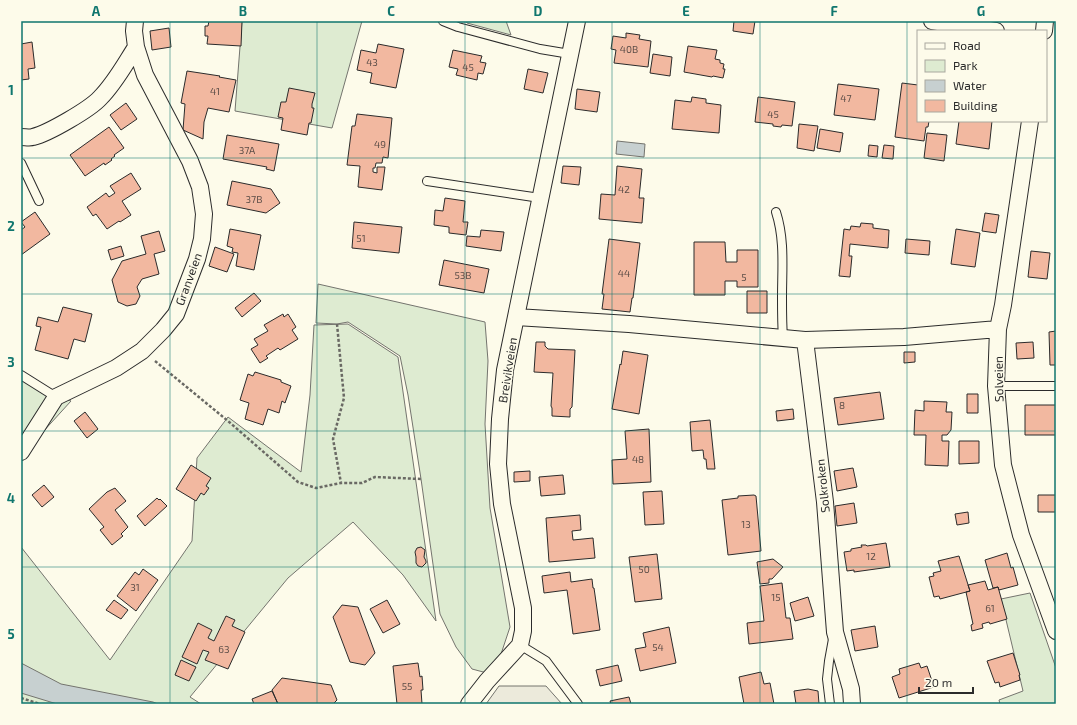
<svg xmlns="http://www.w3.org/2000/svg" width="1077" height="725" viewBox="0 0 1077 725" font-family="'Exo 2',sans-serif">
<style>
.green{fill:#deebd1;stroke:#74746e}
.parking{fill:#eceadb;stroke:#74746e}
.water{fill:#c7d0d0;stroke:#74746e}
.building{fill:#f2b8a0;stroke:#2b2b2b}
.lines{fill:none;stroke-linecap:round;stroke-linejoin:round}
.lane-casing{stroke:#2b2b2b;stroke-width:10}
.street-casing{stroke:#2b2b2b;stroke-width:18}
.path{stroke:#6a6964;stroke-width:2.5;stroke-dasharray:3 2;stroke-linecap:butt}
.lane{stroke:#fdfbea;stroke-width:8}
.street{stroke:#fdfbea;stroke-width:16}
.grid{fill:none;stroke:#0f766e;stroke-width:1;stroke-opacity:0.55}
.labels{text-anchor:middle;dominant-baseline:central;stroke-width:3;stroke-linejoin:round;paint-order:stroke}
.number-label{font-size:10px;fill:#5d4e48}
.street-label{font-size:12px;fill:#2b2b2b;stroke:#fdfbea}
.neatline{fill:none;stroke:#0f766e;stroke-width:1.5}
.grid-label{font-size:13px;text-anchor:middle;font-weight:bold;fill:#0f766e}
</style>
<rect width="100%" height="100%" fill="#fdfbea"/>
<path class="green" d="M242,21H362L332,128L235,111Z
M466,21H506L511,35L467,23Z
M318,284L485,322L488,361L485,424L490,508L510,627L499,660L487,673L472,669L456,647L440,614L421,479L408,395L400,356L348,322L337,324L316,323Z
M348,324L398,357L436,621L403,575L353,522L288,578L190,697L201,704H21V547L110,660L192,541L197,458L228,417L301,472L310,395L314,325Z
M21,376L71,401L21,456Z
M1030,593L1056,668V704H1000L999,700L1023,691L1001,599Z"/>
<path class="parking" d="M499,686H546L562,704H486Z"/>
<path class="water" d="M617,141L645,144L644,157L616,154Z
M21,663L61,684L153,702L158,704H57L21,693Z"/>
<path class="building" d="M209,21H242L241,46L207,44L208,36H205V26H208Z
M734,21H755L753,34L733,31Z
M169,28L171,47L152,50L150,31Z
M626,33L640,35L639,39L651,41L648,67L614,63L616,50L611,49L613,36L626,38Z
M32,42L35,68L28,69L29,79L21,80V44Z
M378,44L404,49L396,88L370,83L372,73L357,70L361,50L376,53Z
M688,46L717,50L715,59L720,60V63L724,64L723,69H725L723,78L713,76L712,77L684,72Z
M453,50L482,56L480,62L486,63L483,74L478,73L477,80L456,75L458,69L449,67Z
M653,54L672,57L670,76L650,73Z
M528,69L548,73L543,93L524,89Z
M187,71L220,76L219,77L236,80L229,112L208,108L204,122L203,139L183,130L185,104L181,103Z
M902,83L918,85V121H929L928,127H926L924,141L895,137Z
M838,84L879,89L875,120L834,115Z
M289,88L315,93L312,104V108H314L311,123H309L307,135L281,130L283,118L278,117L281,102H286Z
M577,89L600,92L597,112L575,109Z
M692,97L706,99V103L721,105L719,133L672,129L675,100L691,102Z
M758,97L795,102L792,126L782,125L781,127L773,126V124L755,122Z
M126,103L137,119L121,130L110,115Z
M357,114L392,118L388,158L383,157L382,163H376L375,168H373V172L377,173V167H385L382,190L358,187L360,166L347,165L352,126H355Z
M959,121H992L989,149L956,144Z
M799,124L818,126L814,151L797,148Z
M109,127L124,148L114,155L115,156L111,159L112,160L105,165L104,163L85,176L70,155Z
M820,129L843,133L840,152L817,148Z
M927,133L947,135L944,161L924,158Z
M227,135L279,144L274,171L266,169L267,167L223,159Z
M869,145L878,146L877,157L868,156Z
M884,145L894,146L893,159L882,158Z
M563,166L581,167L579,185L561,183Z
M617,166L642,169L639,198H644L642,223L599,219L601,194L615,195Z
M131,173L141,189L122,201L131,215L120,222L119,221L107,229L96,214L93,216L87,207L106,193L109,197L115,193L110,186Z
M232,181L271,189L280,203L266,213L227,205Z
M445,198L465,201L463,222H468L466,235L449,233V227L434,225L435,210L443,211Z
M35,212L50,234L21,255V230L25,227L21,222Z
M985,213L999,215L996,233L982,231Z
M354,222L402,227L399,253L352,248Z
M861,223L873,224V228L889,230L888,248L850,244L849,256H852L850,277L839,276L844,229L850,230L851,226L860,227Z
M230,229L261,235L254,270L236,266L238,253L232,252L233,248L227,246Z
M956,229L980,233L975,267L951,264Z
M481,230L504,232L501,251L466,246L467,236L480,237Z
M159,231L165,251L154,254L159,274L142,279L137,287L140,296L136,304L127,306L118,302L112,280L122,261L146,254L141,236Z
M609,239L640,243L633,298H632L630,312L602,309L604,294H602Z
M906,239L930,241L929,255L905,253Z
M694,242H725L726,262H737V250H758V287H737V281H725V295H694Z
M121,246L124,256L111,260L108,250Z
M215,247L234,254L227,272L209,266Z
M1031,251L1050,253L1047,279L1028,277Z
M444,260L489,269L484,293L439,285Z
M747,291H767V313H747Z
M254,293L261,301L242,317L235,308Z
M63,307L92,314L85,342L74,339L68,359L35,350L41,327L36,326L38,317L58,322Z
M283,314L284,317L288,314L296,327L292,330L298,339L280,350L278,348L266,356L268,358L260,363L251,349L258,345L254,339L268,331L264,325Z
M1056,331V365H1050L1049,332Z
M536,342H545V346L548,349L575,350L572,407L570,409V417L552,416V408L551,406L553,373L534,372Z
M1033,342L1034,358L1017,359L1016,343Z
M623,351L648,355L639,414L612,409L620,364L621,365Z
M904,352H915V362L904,363Z
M255,372L281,380V382L291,386L285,403L282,401L279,413L268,409L263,425L245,419L249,403L240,400L248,374L253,376Z
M880,392L884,419L838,425L834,398Z
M967,394H978V413H967Z
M924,401L947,402L946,412H952L951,430L947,435H942V441H949L948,466L925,465L926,435H914L915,410L924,411Z
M1025,405H1056V435H1025Z
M793,409L794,419L777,421L776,411Z
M85,412L98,429L87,438L74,421Z
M710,420L715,469H707L706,459H704L703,450L692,451L690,422Z
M649,429L651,482L613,484L612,460L627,459L625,431Z
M959,441H979V463L959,464Z
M191,465L211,478L206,486L209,488L204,495L201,493L196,501L176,489Z
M853,468L857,487L837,491L834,471Z
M530,471V481L514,482V472Z
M563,475L565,494L541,496L539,477Z
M44,485L54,497L42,507L32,495Z
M115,488L126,501L115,510L128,527L121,534L123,536L112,545L100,530L104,527L89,509L107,492Z
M662,491L664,524L645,525L643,492Z
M754,495L756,496L761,551L728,555L722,500L738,498V496Z
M1038,495H1056V512H1038Z
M157,498L159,500L160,499L167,506L145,526L137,516Z
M854,503L857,523L837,526L835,506Z
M968,512L969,523L957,525L955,514Z
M580,515L581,530L572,531L573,540L593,538L595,558L549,562L546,518Z
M886,543L890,567L854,572V570L847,571L844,552L851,551V549L862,547L861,545H866L867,546Z
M421,547L425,550L424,557L426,561V563L422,567L418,566L416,563V557L415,552L417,548Z
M1007,553L1011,568L1013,567L1018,585L999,590L998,587L993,588L985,560Z
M657,554L662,599L635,602L629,557Z
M959,556L970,591L940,599L939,596L934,597L929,577L934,576L933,573L941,571L938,561Z
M773,559L783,567L772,579H769V583L760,584L757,562Z
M143,569L158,580L136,611L117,596L135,572L139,575Z
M570,572L571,582L592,579L593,588H594L600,630L573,634L567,590L544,593L542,576Z
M985,581L988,590L998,587L1007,619L990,624L989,622L982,624L983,628L972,631L971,625L973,624L966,592L970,591L968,585Z
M782,583L786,618H790L793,639L749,644L747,623L764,621L760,586Z
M808,597L814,616L795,621L790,603Z
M114,600L128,610L121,619L106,610Z
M387,600L400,624L383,633L370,609Z
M342,605L358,607L375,653L365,665L350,662L333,617Z
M226,616L235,620L232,626L245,632L228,669L205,660L209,652L203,650L197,664L182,657L198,623L212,630L208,638L214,641Z
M875,626L878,647L855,651L851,630Z
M669,627L676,663L640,671L635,649L646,647L643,633Z
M1013,653L1020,675H1019L1020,680L1000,687L999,682L995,683L987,661Z
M181,660L196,667L189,681L175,675Z
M418,663L420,677L422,676L423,690H421L422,704H397L393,666Z
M919,663L921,668L927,666L934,687L899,698L892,677L900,674L899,669Z
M618,665L622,681L600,686L596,670Z
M761,672L764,684L770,683L774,704H744L739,677Z
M282,678L331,685L337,700L333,704H278L272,690Z
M808,689L818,691L819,704H796L794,691Z
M272,691L278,704H254L252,699Z
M629,697L631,704H611L610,701Z"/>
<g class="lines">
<g class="lane-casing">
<path id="lane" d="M443,21L458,27L540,49L570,54
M21,163L39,201
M427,181L540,198
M776,212C785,240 782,268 782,298C782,311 782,324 783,338
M21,375L56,397
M996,386H1056
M520,645L546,661L578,704
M830,704L827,679L829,661L833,639"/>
</g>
<g class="street-casing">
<path id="street" d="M932,21L996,31
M1044,31L1045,21
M1030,121L1003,305L998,329L996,386L1003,465L1021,535L1056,631
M21,137C25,137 30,138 33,137C49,133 90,109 100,98C115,83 125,64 136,47
M516,317L629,324L805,340L904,337L998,329
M805,340L825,502L835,632L851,689L852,704
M21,452L56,397L116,368L142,351L163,330L176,314L197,259L202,239L204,214L200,187L190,161L145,75L136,47L134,31L135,21
M469,704L487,681L520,645L523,631V608L502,504L498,464L500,419L505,370L577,21"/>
</g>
<path class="path" d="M337,324L344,398L333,439L341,483
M155,361L228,421L298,482L316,488L341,483H362L375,477L421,479
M21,698L40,704"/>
<use href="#lane" class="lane"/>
<use href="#street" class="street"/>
</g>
<path class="grid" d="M170,21V704M317,21V704M465,21V704M612,21V704M760,21V704M907,21V704M21,158H1056M21,294H1056M21,431H1056M21,567H1056"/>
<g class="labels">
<g class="number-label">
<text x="629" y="49">40B</text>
<text x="372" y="62">43</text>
<text x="468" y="67">45</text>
<text x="215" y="91">41</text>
<text x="846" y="98">47</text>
<text x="773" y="114">45</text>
<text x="380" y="144">49</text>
<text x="247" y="150">37A</text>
<text x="624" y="189">42</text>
<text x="254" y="199">37B</text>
<text x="361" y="238">51</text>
<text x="624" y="273">44</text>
<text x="463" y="275">53B</text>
<text x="744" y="277">5</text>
<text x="842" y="405">8</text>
<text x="638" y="459">48</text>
<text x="746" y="524">13</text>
<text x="871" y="556">12</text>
<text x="644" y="569">50</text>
<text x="135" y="587">31</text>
<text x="776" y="597">15</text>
<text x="990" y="608">61</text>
<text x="658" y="647">54</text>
<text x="224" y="649">63</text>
<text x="407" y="686">55</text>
</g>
<g class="street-label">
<text transform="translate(188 279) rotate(-70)">Granveien</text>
<text transform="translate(507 370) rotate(-81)">Breivikveien</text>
<text transform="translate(998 379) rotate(-91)">Solveien</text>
<text transform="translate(822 486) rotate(-96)">Solkroken</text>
</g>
</g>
<rect width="1077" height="725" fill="none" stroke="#fdfbea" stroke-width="44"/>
<rect x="917" y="30" width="130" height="92" fill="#fdfbea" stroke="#a9a89e"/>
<rect x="925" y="43" width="20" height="6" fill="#fdfbea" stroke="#a9a89e"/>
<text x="953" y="50" font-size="12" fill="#2b2b2b">Road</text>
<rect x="925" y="60" width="20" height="12" fill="#deebd1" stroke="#a9a89e"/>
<text x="953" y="70" font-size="12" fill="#2b2b2b">Park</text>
<rect x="925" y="80" width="20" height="12" fill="#c7d0d0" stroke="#a9a89e"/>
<text x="953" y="90" font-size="12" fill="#2b2b2b">Water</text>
<rect x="925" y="100" width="20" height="12" fill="#f2b8a0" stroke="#a9a89e"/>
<text x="953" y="110" font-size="12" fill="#2b2b2b">Building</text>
<path d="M919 687v6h54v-6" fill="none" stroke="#2b2b2b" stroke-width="2"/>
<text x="925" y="687" font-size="12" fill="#2b2b2b" stroke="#fdfbea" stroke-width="3" paint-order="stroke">20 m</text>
<rect x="22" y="22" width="1033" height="681" class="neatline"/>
<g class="grid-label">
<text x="96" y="16">A</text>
<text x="243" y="16">B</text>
<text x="391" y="16">C</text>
<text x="538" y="16">D</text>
<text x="686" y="16">E</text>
<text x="834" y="16">F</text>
<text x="981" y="16">G</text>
<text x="11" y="95">1</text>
<text x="11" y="231">2</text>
<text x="11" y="367">3</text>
<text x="11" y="503">4</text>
<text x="11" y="639">5</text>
</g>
</svg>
